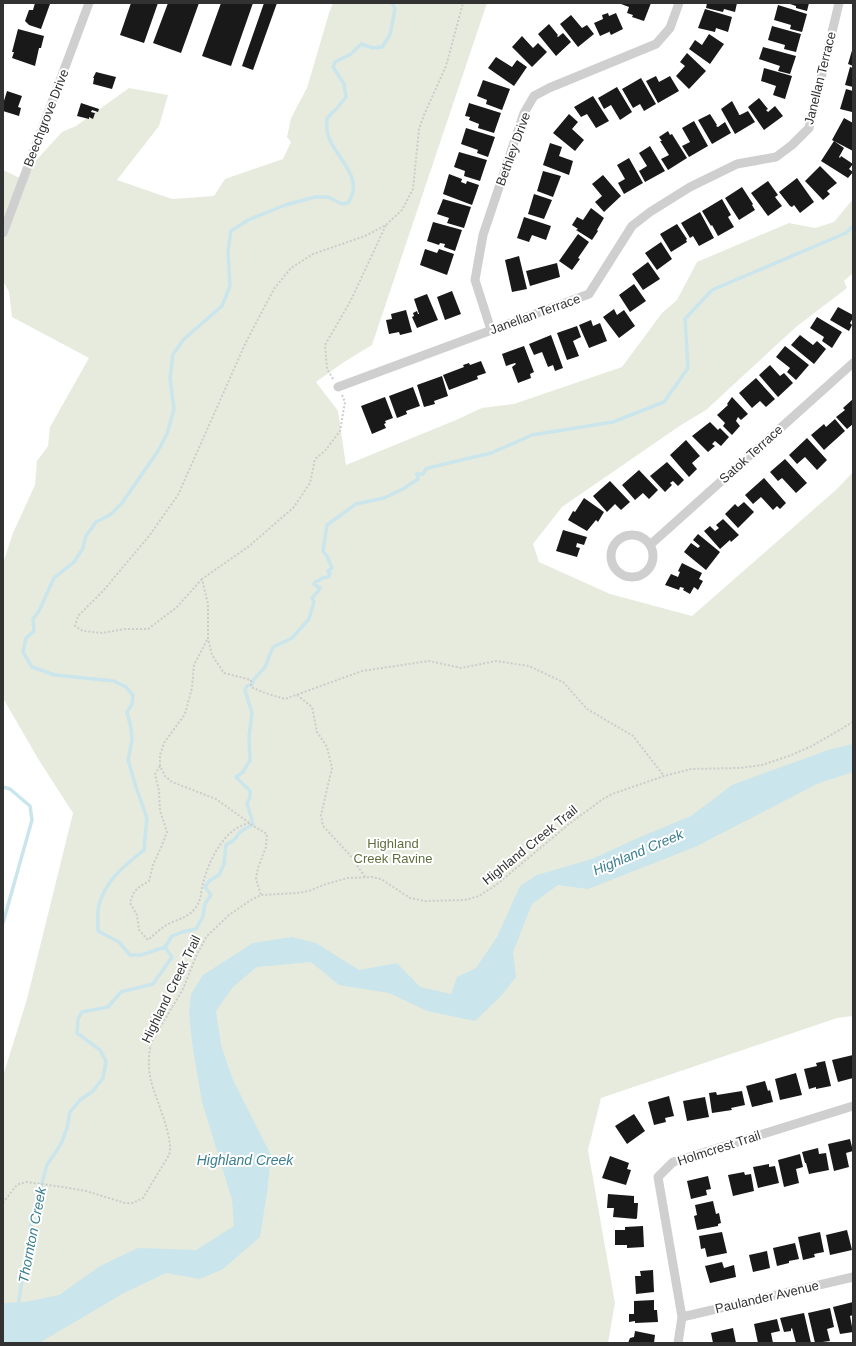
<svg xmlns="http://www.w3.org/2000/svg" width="856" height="1346" viewBox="0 0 856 1346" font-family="Arial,sans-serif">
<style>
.green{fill:#e7ebdd}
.water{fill:#cae5ec}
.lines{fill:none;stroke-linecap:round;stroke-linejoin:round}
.stream{stroke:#cae5ec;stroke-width:3.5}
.building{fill:#191919}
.path{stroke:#ccc;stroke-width:2;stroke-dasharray:2 2;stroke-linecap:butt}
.minor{stroke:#cfcfcf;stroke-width:9}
.labels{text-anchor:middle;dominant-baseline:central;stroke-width:4;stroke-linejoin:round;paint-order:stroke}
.street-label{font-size:13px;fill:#323232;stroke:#fff}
.park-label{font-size:13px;fill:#5e6f3e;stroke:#fff}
.water-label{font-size:14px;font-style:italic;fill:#3b7f8f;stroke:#fff}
</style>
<rect width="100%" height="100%" fill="#fff"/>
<path class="green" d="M333,3H487L372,345L344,362L316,382L338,411L346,465L456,420L482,408L514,404L622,367L662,313L677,300L697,262L789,223L815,228L834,222L853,199V273L844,281L847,288L796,327L706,410L681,425L562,507L533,544L539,562L610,594L692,616L837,489L853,472V1016L837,1018L601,1098L588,1150L615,1303L608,1343H3V1076L27,999L73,813L37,757L3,698V563L13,533L35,485L37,461L48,446L50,427L89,358L12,317L9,292L3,281V170L20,178L62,132L76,126L129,88L168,95L159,126L117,180L172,199L214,196L225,179L283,159L291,142L287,137L291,118L307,88L329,13Z"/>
<path class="water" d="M853,744V772L819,783L695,847L588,889L558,885L532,904L513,952L516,977L502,995L475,1021L427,1011L389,993L339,985L311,962L257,967L233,987L216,1011L221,1045L233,1080L271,1155L267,1193L260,1237L223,1269L200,1279L166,1273L124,1293L39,1343H3V1303L25,1302L59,1295L100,1266L138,1248L196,1250L234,1226L232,1200L202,1102L192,1043L189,1013L191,994L203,975L253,943L292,937L316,943L359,970L397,963L420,987L451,994L457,977L476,968L497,937L520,886L537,875L592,859L640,837L691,816L732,785L828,750Z"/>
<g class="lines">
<path class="stream" d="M3,787L10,789L30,806L32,820L3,923
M165,947L172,936L182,932L196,929L203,916L205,904L211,895L205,887L209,881L219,875L224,864L226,845L234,840L240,832L253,824L247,803L250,797V791L236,777L243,772L250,760L249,737L252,713L245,690L247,686L252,684L254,679L265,667L273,647L292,638L309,619L314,602L312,598L319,590L320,588L314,584L315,582L320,580L322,578L328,577L330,574L328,571L332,568L327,556L323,551L327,525L356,504L384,498L403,489L418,479L417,474H423L426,469L432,467L491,453L532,435L613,422L664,402L688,368L685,319L712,290L846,233L853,226
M18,1306L32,1218L47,1165L61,1144L67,1128L70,1112L80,1100L93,1091L103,1078L106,1061L100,1050L77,1033L78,1019L82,1012L108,1007L121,992L153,984L172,957L165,947L141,955H130L119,942L98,931C98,923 97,913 99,905C105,881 125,865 144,850L147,818L136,787L128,760L132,740L131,728L127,712L132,704L133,695L126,687L114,681L55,675L32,667L23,652L26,638L34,631L33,619L39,611L54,578L74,562L83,548L86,536L96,522L110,515L122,503L158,451L167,434L174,409L170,378L173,354L184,339L222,306L230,286L228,251L231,231L248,220L285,205L315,197H328L342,204L348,203C367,175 330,155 327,130C326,126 327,122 327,118L337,108L346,97L344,84L333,67L335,62L351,54L361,44L373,48L382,47L390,35L395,9L392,3"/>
</g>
<path class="building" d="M35,3H46L50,4L41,29L29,25L25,21L29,10H33Z
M131,3H158L144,43L120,35Z
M168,3H199L181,53L153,43Z
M221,3H253L231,66L202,56Z
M264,3H277L253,70L242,66Z
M621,3H651L644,21L632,17L633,15L627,13L629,7L621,4Z
M707,3H737L735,12L724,9L723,12L706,8Z
M787,3H809L807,11L796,8V6Z
M778,5L807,14L802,32L790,29L791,25L774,20Z
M705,9L732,17L728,32L716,28L715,32L698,28Z
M608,13L609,16L616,13L623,29L611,35L609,31V32L600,36L594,23L603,19L602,15Z
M571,15L582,28L587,25L594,34L578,47L560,24Z
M549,24L558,35L557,36L558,37L563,33L571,42L556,56L538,34Z
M772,26L801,34L796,52L784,49L785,45L768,40Z
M18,29L44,36L41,48H39L35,66L12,58L14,52H12Z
M709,34L724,44L710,64L689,49L695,40L702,45Z
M522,36L533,48L538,43L547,52L532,67L512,47Z
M763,47L796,56L790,74L778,71L780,66L759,59Z
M853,47V66L848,64Z
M687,53L706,71L689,89L676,76L685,66L680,62Z
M496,57L512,67L517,60L527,67L514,86L488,68Z
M850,67L853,68V87L845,85Z
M764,68L792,76L785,99L773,95L776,86L761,81Z
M96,72L116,77L112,89L93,84L94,78H93Z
M656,76L659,82L670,76L679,91L658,103L646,81Z
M641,78L656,104L644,111L640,104L633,108L622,89Z
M483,80L510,89L502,110L486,104L487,100L477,96Z
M617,87L632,112L620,120L611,105L604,109L598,98Z
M846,89L853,91L852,112L840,109Z
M7,91L22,96L18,107L21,108L19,116L3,111V104Z
M593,96L609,121L596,128L587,114L581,117L574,107Z
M759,98L768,109L766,110L768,112L775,106L783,116L764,130L748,107Z
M732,101L739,114H738L740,115L748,111L755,122L735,134L721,109Z
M81,103L99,109L98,112L92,110L91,112L95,113L93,119L89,117V119L77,116Z
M469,103L501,113L494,133L478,128L479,124L469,120L470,117L465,116Z
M569,114L578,122L572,129L584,140L575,151L553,133Z
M710,114L717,125L716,126L718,127L725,122L731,133L712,144L698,120Z
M844,118L853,123V151L832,140Z
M694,121L708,146L689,157L682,146L690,142L682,128Z
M466,128L495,137L488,157L477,153L478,150L461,144Z
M668,131L670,135L672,134L687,158L668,170L661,159L669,155L660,141H662L659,137Z
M834,141L844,148L839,157L840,158L841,156L853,164L849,169L853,172L848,178L821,161Z
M550,143L562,147L559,156L573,161L569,175L543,165Z
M650,146L665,171L645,182L639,171L647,166L639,153Z
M459,152L487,160L480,181L464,176L465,171L454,167Z
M629,158L643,183L624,194L618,183L625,179L617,165Z
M820,166L837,183L827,191L830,194L823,200L805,181Z
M543,171L561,176L553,197L537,191Z
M449,174L462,179L461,182L466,184L467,181L479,185L472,205L443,194Z
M603,175L621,196L604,212L595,202L602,196L592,184Z
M797,178L814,202L800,213L794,205L792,207L790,206L779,192Z
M768,181L778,195L775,197L782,206L768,216L751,193Z
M742,187L753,204L752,205L755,210L739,220L725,198Z
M534,194L552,200L544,219L528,214Z
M443,199L471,207L464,228L447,223L449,218L437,214Z
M722,199L731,215L728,217L734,227L718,236L712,225L711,226L702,211Z
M591,208L604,218L597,230L598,231L592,240L576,230L578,229L572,225L577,217L583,220Z
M700,212L714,238L699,246L693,236L690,238L681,223Z
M524,217L551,226L546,240L532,235L529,242L517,238Z
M433,222L462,230L455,251L444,247L445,244L440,243L439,245L427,241Z
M677,224L687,239L686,240L687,242L671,252L660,234Z
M578,234L589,242L578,258L580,259L572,270L559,261Z
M661,242L672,259L657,270L645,253Z
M425,249L437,253L439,249L454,254L447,275L420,265Z
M519,256L527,289L512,292L505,260Z
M648,262L660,279L643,290L632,274Z
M557,263L560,277L530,286L526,271Z
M634,284L646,301L630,312L619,295Z
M452,291L461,314L445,320L437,297Z
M427,294L438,320L417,328L412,317L414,316L413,313L417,311L418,314H419L414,299Z
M838,307L853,315V318L850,323L852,325L849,331L830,320Z
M614,309L617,315L624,310L635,326L619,338L603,317Z
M406,310L412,332L400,335L399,332L389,334L386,320L392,319L391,314Z
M817,317L842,332L832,348L822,341L824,337L810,328Z
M591,320L593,326L600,323L607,341L589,348L579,325Z
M577,326L581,337L573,341L579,356L567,360L557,333Z
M551,335L563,368L555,371L553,365L548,367L542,352L534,355L529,344Z
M800,335L813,345L817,341L826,349L814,364L791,345Z
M524,346L534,372L530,374L531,378L518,383L512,367L516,364L515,363L506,366L502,354Z
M785,346L809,365L796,380L787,372L790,368L776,357Z
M481,361L486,373L477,376L478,379L449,390L443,375L464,367L463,365L469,363L470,365Z
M770,365L780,376L784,373L793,383L778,397L759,375Z
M442,376L448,396L434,401L435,404L424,407L417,385Z
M756,378L775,399L766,407L760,401L752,408L739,393Z
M413,387L420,406L406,411L407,414L397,418L389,396Z
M385,397L393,418L385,421L386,423L384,424L386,428L372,434L361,406Z
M732,397L748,414L741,420L738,417L736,421L740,426L732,435L723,426L725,423L717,415L728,405L727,404Z
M853,399V424L847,429L836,417L845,410L843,408Z
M835,419L845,431L824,450L811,435L824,424L826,427Z
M710,422L718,430L720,428L729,437L721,446L715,441L712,444L715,446L708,452L692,436Z
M807,438L827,460L817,470L805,457L797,464L789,455Z
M686,440L700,456L692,463L697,469L689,477L670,455Z
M785,459L807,483L796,493L782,478L778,481L770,472Z
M667,462L684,480L678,486L673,481L670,483L672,485L665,492L650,476Z
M639,470L658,490L649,499L643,493L635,500L622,485Z
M764,478L786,503L780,509L777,506L773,510L761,497L753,504L745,495Z
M610,481L630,502L621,510L615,504L607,512L593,496Z
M584,498L604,512L598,522L596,520L587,531L568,520L573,511L575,512Z
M744,502L754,512L738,528L725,514L735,504L738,507Z
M723,519L739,535L731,542L730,540L720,549L704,531L710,526L715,531L719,528L716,525Z
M563,530L587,537L584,545L577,543L576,547L580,548L577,557L556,551Z
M698,534L720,552L706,570L684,552L691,543L698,548L700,546L693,540Z
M682,563L702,573L699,579L703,581L698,590L694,587L690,594L683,590L684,588L680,587L679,590L665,585L671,574L678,577L680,572L678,571Z
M853,1055V1078L838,1082L832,1060Z
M825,1061L831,1086L816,1089V1087L809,1089L804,1069L817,1066L816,1063Z
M796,1073L802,1095L780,1100L775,1079Z
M765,1081L768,1091L770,1090L773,1102L752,1107L746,1086Z
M742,1091L745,1105L731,1108L732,1110L712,1113L709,1093L716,1092L717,1095Z
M669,1096L674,1116L665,1118L666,1122L654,1125L648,1102Z
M705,1097L709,1117L687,1121L683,1101Z
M634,1114L645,1131L627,1144L615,1126Z
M850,1139L853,1151L846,1153L849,1167L834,1171L828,1144Z
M818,1148L819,1154L826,1153L829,1170L809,1174L806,1163H805L802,1152Z
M800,1154L803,1167L796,1169L799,1183L784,1187L778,1160Z
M610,1156L629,1163L627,1169L631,1170L626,1185L602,1178Z
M769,1164V1167L775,1166L779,1183L758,1188L753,1167Z
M744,1172L745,1175L751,1174L754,1191L733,1196L728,1175Z
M708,1176L711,1189L706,1190L707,1195L691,1199L687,1181Z
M608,1194L634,1196V1203H638L637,1218L636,1219L613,1217L614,1208H607Z
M713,1201L716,1214L719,1213L721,1223L718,1224V1226L697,1230L694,1216L697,1215L695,1205Z
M643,1226L644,1247L627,1248V1245H615V1230H625V1227Z
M847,1230L852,1250L830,1255L826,1235Z
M722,1232L727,1253L707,1257L705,1248L701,1249L699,1236Z
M820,1232L824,1252L814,1254L815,1257L803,1260L798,1237Z
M795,1243L799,1259L789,1261V1263L777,1266L773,1248Z
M767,1251L770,1268L753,1272L749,1255Z
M722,1262L724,1268L734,1265L736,1277L710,1283L705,1266Z
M653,1270L654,1292L636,1294L635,1276H641L640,1271Z
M654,1300V1310H657L658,1322L635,1323V1321L629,1322V1314H634V1301Z
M853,1302V1315L850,1316L853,1332L840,1334L833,1307Z
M830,1308L834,1327L827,1329L830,1341L815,1343L808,1313Z
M804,1313L811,1343H796L792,1328L791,1329V1331L784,1332L780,1318Z
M777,1319L780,1331L771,1333L773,1343H758L754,1324Z
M733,1328L736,1343H713L711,1333Z
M635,1331L655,1335L654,1343H628L630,1338L634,1337Z"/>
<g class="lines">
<path class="path" d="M333,379L327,369L325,345L351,300L386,225
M342,395L345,402L340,431L325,451L315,459L310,483L293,508L248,547L202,579L208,604V639L212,655L224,673L251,680V687L265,693L285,699L362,671L429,661L461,668L496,661L529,666L563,682L587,709L633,736L664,776
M202,579L177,607L148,629H125L102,633L83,631L75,626L78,616L103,591L149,536L178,495L246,342L274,289L291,268L313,254L365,236L386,225L402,210L413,189L419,129L424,115L446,66L463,3
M207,640L194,665L192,688L185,714L164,743L160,755V766L165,776L172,782L216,799L255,827L267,834L266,847L258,868L256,879L261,895
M297,695L312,707L317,732L327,747L332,768L321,815L323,826L350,855L365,877
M160,766L155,774L159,791L160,811L167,832L162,845L153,865L149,881C137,888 134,889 130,903L137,915L139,930L148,940C155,934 162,927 170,923C180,919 190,916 196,907C201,901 201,891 203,883C209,860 225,827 250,823
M3,1203L15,1187L19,1184L27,1182L63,1187L86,1191L125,1203H133L143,1198L169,1155C175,1141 155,1097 151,1081C148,1068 148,1053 152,1041L183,989L197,954L207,936L229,915L251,900L261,895L297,893L309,891L326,884L348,878L372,877L381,879L410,898L425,901L465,900L479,896L496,885L569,824L603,799L612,794L664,776L691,769L739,768L762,765L789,756L812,746L853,722"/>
<path class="minor" d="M3,233L89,3
M491,330L475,280L483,235L524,113L534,96L549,88L656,44L670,28L679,3
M338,387L589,294L632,226L650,212L690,187L737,164L776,157L792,145L809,128L839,3
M611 556a21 21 0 1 1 42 0a21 21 0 1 1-42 0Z
M650,545L853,363
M682,1317L853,1277
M678,1343L682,1317L658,1177L673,1162L853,1106"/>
</g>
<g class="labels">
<g class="street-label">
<text transform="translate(820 78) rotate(-76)">Janellan Terrace</text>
<text transform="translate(46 118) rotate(-69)">Beechgrove Drive</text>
<text transform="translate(513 149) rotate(-70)">Bethley Drive</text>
<text transform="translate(535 314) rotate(-20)">Janellan Terrace</text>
<text transform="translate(751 454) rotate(-42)">Satok Terrace</text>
<text transform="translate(530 845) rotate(-39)">Highland Creek Trail</text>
<text transform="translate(171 989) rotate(-64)">Highland Creek Trail</text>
<text transform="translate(719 1148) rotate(-18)">Holmcrest Trail</text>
<text transform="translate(767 1297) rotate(-13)">Paulander Avenue</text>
</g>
<g class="park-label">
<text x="393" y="843">Highland<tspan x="393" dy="15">Creek Ravine</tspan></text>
</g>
<g class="water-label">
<text transform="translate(638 852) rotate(-23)">Highland Creek</text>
<text x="245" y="1160">Highland Creek</text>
<text transform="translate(32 1235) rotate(-79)">Thornton Creek</text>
</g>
</g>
<rect width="856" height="1346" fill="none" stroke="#323232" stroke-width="8"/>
</svg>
